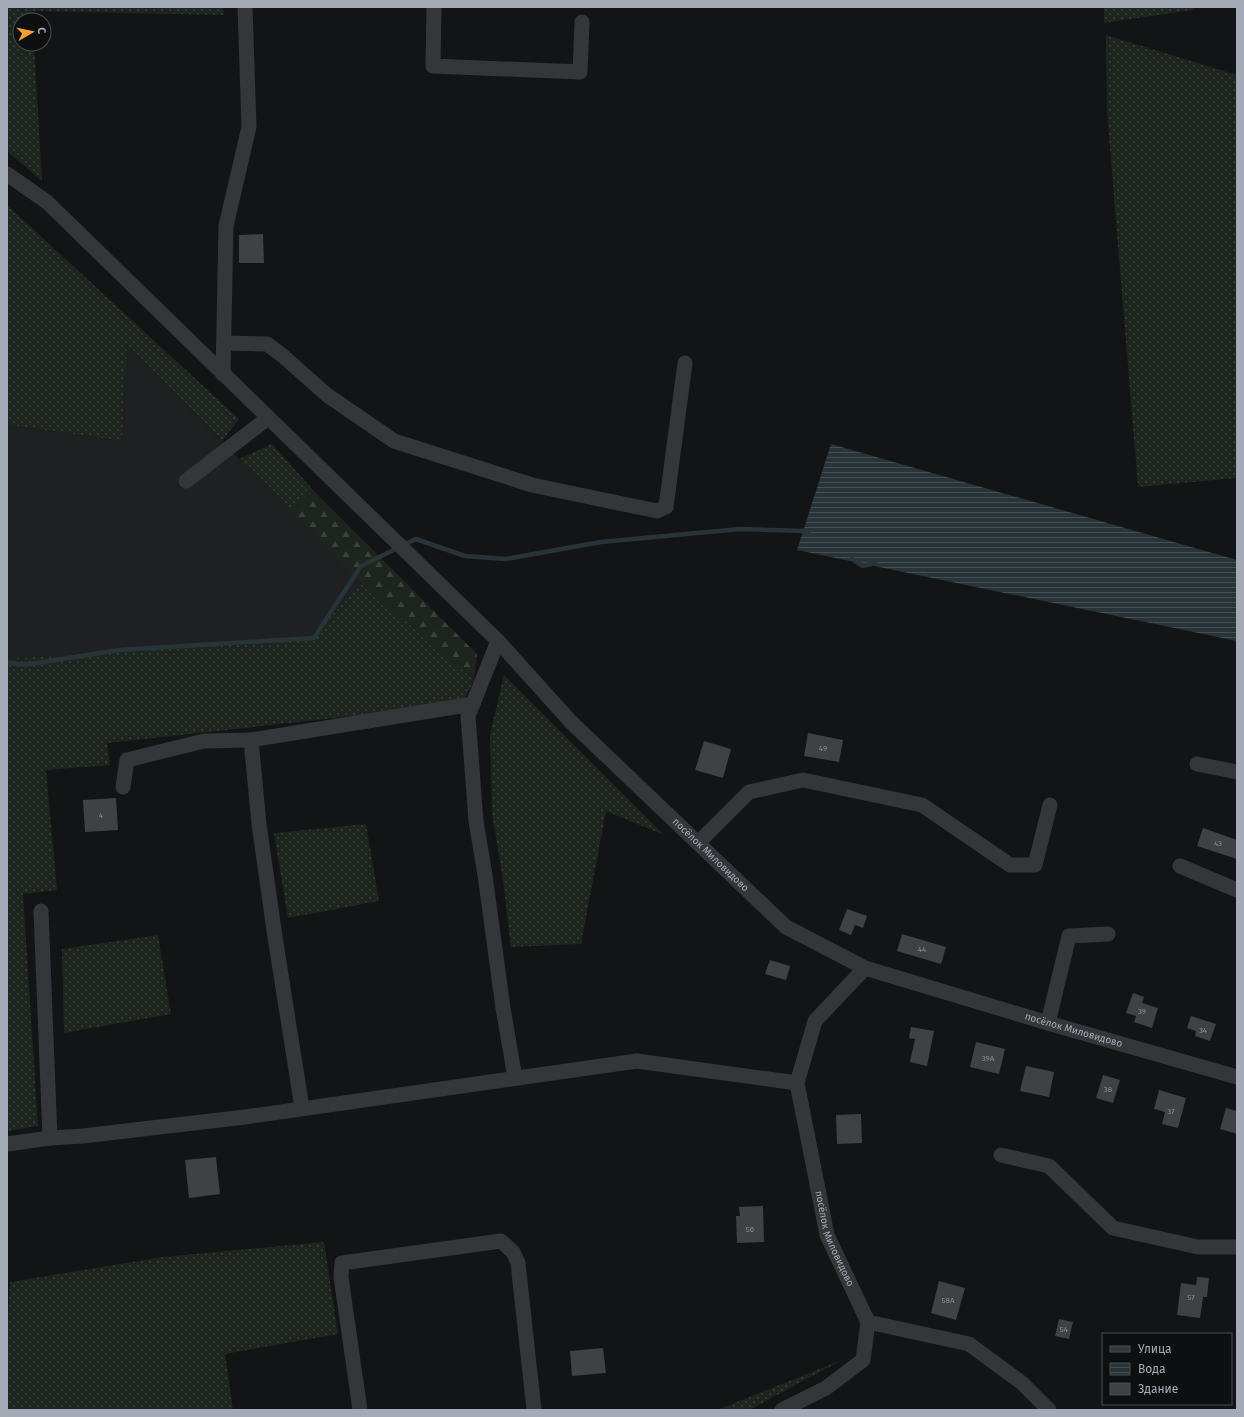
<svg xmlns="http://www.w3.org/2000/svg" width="1244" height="1417" viewBox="0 0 1244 1417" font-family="'Fira Sans',sans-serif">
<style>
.built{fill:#1f2022}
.grass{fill:url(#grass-dots)}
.forest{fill:url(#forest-firs)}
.water{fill:url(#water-rules)}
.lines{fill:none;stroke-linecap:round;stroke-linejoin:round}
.stream{stroke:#293439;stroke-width:4.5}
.building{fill:#3f4145}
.minor{stroke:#34363a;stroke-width:15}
.labels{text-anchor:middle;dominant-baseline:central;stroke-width:3.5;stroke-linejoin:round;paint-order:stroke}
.number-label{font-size:8px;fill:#8c909a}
.street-label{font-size:10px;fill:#a5abb6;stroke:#0e0f10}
</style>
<defs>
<pattern id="grass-dots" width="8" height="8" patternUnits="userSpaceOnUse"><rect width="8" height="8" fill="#1d251e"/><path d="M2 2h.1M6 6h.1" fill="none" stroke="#3b423c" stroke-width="1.8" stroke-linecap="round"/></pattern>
<pattern id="forest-firs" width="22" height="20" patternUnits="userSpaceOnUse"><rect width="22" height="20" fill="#1d251e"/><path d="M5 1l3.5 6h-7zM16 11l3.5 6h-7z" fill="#3b423c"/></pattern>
<pattern id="water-rules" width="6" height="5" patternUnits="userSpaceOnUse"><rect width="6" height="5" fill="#293439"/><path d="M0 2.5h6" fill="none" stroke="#454f53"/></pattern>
</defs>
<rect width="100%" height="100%" fill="#131415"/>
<path class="built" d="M127,345L361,583L312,638L7,659V425L122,441Z"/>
<path class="grass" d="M7,7H223L224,15L32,11V20H20V44H34L42,181L7,151Z
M1104,7H1195L1192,10L1104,23Z
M1106,35L1237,75V478L1138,487L1107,112Z
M7,205L239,419L222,441L127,345L122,441L7,425Z
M272,444L314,491L290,511L239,459Z
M361,583L474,680L462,704L107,743L110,765L46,770L57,890L23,894L38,1126L7,1131V659L312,638Z
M504,675L664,835L606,811L581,944L511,947L502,873L492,813L490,734Z
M366,824L379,901L288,918L274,833Z
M158,935L171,1014L64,1033L62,949Z
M324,1242L338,1334L225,1354L233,1410H7V1337L10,1282L163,1257Z
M842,1360L749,1410H717Z"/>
<path class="forest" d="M314,491L477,654L474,680L361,583L290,511Z"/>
<path class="water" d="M831,444L1237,560V641L797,550Z"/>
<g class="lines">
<path class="stream" d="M852,559L863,566L875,563
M7,662L24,665L119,650L314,638L361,566L416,539L465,556L506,559L601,542L740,529L806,531L808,533"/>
</g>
<path class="building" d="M263,234L264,263H239V235Z
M808,733L843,740L839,762L804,756Z
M704,741L731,749L723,778L695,770Z
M116,798L118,830L85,832L83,800Z
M1203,828L1237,840V859L1197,846Z
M847,909L867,916L863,928L855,925L851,935L839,930Z
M902,934L946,947L941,964L897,951Z
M770,960L790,966L786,980L765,974Z
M1133,993L1144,997L1142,1003L1158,1008L1152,1028L1134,1022L1136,1016L1126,1013Z
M1191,1016L1216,1024L1210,1041L1195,1036L1196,1031L1187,1028Z
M911,1027L934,1031L927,1066L910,1062L915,1039L909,1038Z
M976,1042L1005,1049L999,1074L970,1067Z
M1026,1066L1054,1072L1049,1097L1020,1091Z
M1103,1075L1120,1080L1113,1103L1096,1098Z
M1159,1090L1186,1098L1178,1128L1162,1124L1165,1112L1154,1109Z
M1226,1108L1237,1111V1134L1220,1129Z
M861,1114L862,1143L837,1144L836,1115Z
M216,1157L220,1194L189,1198L185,1160Z
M763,1206L764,1242L737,1243L736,1216H740L739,1207Z
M1197,1277L1209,1278L1207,1297H1203L1200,1318L1177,1315L1181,1283L1196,1285Z
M939,1281L965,1288L956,1320L931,1313Z
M1059,1319L1073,1322L1069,1339L1055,1336Z
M603,1348L606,1373L572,1376L570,1351Z"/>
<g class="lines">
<g class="minor">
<path d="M434,7L433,66L580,72L582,22"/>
<path id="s1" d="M7,174L47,202L498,641L571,722L786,927L865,968L1048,1023L1237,1077"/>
<path d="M224,343L267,344L283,356L327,395L394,441L532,485L657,511L666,507L685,363"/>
<path d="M223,374L226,226L249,127L245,7"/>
<path d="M186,481L268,418"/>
<path d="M498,641L468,716L476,821L485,875L503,1008L515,1078"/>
<path d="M1197,764L1237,772"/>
<path d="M123,787L127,760L204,741L251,740"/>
<path d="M698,843L749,792L803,780L922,805L1010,865H1035L1050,805"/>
<path d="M1180,866L1237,890"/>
<path d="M41,911L50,1138L83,1136L245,1117L637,1061L797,1083"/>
<path id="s2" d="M865,968L815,1021L797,1083L827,1235L868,1322L969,1344L1022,1383L1049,1410"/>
<path d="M1048,1023L1069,936L1108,934"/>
<path d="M302,1108L275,937L259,824L251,740L473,704"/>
<path d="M7,1144L50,1138"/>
<path d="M1001,1155L1049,1166L1113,1228L1198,1247H1237"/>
<path d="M360,1410L341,1277L342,1263L501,1241L513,1252L518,1263L534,1410"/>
<path d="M782,1410L826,1388L863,1360L868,1322"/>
</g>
</g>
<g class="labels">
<g class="number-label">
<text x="823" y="748">49</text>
<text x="101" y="815">4</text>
<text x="1218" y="843">43</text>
<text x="922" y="949">44</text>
<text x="1142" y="1011">39</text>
<text x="1203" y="1030">34</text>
<text x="988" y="1058">39А</text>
<text x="1108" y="1089">38</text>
<text x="1171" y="1111">37</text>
<text x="750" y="1229">56</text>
<text x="1191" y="1297">57</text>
<text x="948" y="1300">58А</text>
<text x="1064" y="1329">54</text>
</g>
<g class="street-label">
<text stroke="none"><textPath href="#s1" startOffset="980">посёлок Миловидово</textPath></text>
<text stroke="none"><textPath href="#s1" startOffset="1391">посёлок Миловидово</textPath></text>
<text stroke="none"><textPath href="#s2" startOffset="298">посёлок Миловидово</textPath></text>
</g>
</g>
<rect width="1244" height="1417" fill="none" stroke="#a5abb6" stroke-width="16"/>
<rect x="1102" y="1333" width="130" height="72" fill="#0e0f10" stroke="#4a4d52"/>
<rect x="1110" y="1346" width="20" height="6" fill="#34363a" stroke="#4a4d52"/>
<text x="1138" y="1353" font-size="12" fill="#a5abb6">Улица</text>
<rect x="1110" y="1363" width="20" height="12" fill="url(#water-rules)" stroke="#4a4d52"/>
<text x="1138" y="1373" font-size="12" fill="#a5abb6">Вода</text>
<rect x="1110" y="1383" width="20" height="12" fill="#3f4145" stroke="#4a4d52"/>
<text x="1138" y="1393" font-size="12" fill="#a5abb6">Здание</text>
<g transform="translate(32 32) rotate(81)"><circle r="19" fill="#0e0f10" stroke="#4a4d52"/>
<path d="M0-3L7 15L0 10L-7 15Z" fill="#f8a029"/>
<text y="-6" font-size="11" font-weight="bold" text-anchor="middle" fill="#a5abb6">С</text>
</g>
</svg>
